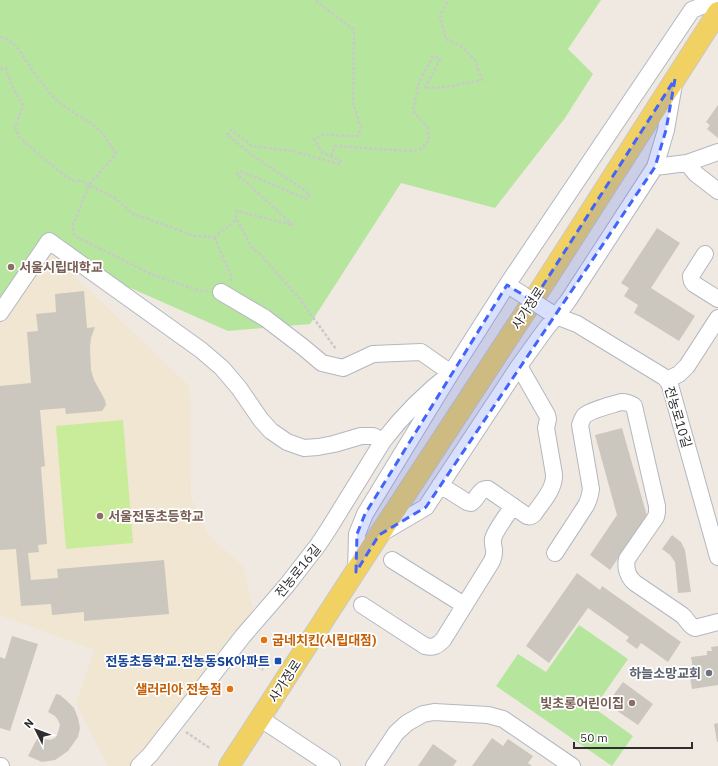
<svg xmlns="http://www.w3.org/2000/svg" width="718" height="766" viewBox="0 0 718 766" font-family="'IBM Plex Sans','Noto Sans KR',sans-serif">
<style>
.education{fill:#f0e6d1}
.green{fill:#b6e59e}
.pitch{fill:#c9ec9a}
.building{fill:#cbc7bf}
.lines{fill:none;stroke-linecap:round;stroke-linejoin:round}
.minor-casing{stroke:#b4b7c1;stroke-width:18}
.major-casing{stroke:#c9c9c9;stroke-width:22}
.path{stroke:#c9c9c9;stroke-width:2.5;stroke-dasharray:3 2;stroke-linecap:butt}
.minor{stroke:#fff;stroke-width:16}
.major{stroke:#f2d163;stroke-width:20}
.minor-bridge-casing{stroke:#b4b7c1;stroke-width:18;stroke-linecap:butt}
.minor-bridge{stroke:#fff;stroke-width:16}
.marked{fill:#4264fb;fill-opacity:0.2;stroke:#4264fb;stroke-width:3;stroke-dasharray:8 5;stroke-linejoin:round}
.education-dot{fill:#8d6e63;stroke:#fff;stroke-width:1.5}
.food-dot{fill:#e8710a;stroke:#fff;stroke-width:1.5}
.transit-dot{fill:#1a4fb4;stroke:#fff;stroke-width:1.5}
.worship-dot{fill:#6b7280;stroke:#fff;stroke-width:1.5}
.labels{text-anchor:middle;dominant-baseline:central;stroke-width:3.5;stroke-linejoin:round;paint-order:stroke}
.education-label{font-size:13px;font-weight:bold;fill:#785e54;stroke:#fff;text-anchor:start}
.street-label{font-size:13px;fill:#2e2e2e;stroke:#fff}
.food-label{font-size:13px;font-weight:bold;fill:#c56008;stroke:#fff;text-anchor:start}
.transit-label{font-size:13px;font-weight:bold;fill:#164399;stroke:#fff;text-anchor:end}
.worship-label{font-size:13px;font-weight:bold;fill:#5b616d;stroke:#fff;text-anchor:end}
</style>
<rect width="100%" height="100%" fill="#efe9e1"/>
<path class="education" d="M49,252L190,387L191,498L208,535L243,567L253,610L154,737L134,763L129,766H108L76,703L95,650L0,615V313Z"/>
<path class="green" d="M0,0H601L568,49L593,74L565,118L495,208L401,183L310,324L228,331L49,252L0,313Z
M579,625L628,659L594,708L633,736L612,766L496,686L518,654L546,672Z"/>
<path class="pitch" d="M123,420L133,543L66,549L56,426Z"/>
<path class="building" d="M718,105V138L707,129L710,125L706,122Z
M657,228L680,243L651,288L695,316L679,341L634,313L638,305L624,296L629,288L621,283Z
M84,291L87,328L95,327L91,338L90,348L91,370L94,380L105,400L106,405L102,411L66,414L65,408L40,410L45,466L41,467L47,544L38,545L39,552L28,553L31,580L58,578L57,569L164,560L169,614L84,621V612L52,615L51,604L21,606L16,549L0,550V386L31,383L27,332L38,331L36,314L56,312L55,294Z
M622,428L647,516L610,570L590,555L617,515L595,435Z
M672,535L681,542L685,550L691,592L678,593L675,562L670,555L662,549Z
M577,573L600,590L602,586L681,642L668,662L641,643L637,649L626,641L629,637L588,608L549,663L526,646Z
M12,636L38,644L10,731L0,728V657L5,659Z
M718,646V685L692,689L689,671L693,670L691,657L707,655V651H712L711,647Z
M623,682L653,704L638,725L607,704Z
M56,694L60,695L67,701L74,708L78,718L80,728L78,737L68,751L55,760L42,762L28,756L38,737L45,739L50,740L55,738L57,735L60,725L58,720L55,716L48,712Z
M718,723V742H717L714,724Z
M492,738L503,746L508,739L533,756L528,763L532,766H472Z
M433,744L457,761L453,766H418Z"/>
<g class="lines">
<g class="minor-casing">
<path id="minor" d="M687,163L696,174L718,191
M655,167L687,163L718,152
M705,254L691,276C691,279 691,281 694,284L718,299
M507,285L692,10L716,0
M221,292L265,318L303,347L322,363L343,368L373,354L421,352L451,373
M548,311L556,316L577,324L664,377L667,380L670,385L675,403L718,557
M0,313L49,241L201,350L222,368L239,388L261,420L271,431L287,442L304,448L318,447L334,444L361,436H373L383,441
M667,380L679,374L687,366L718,318
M440,485L467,502L471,503C478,499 479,488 488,489L527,516C530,517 532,516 534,514C542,502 555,489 554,474L546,428L548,419L547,415L519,366
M380,534L426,507L519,366L545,330L568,301L655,167L666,130L674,84
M555,553L585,507C589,501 590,496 591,489L580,425C581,422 582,419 584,416C590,410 612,405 621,402C627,402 630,403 634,406L657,506V512L656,517L627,559C625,568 628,577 635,583L682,615C687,619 689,626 695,628L718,622
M392,560L464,605
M356,572L357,534L365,514L451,373L507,285L514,289
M362,605L425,646C433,648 437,646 443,640L492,561C497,549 492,549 493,539C495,530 508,514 513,506
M261,719L332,766
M0,766H1
M139,766L150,755L243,636L287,585L318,545L328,530L383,441C403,415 425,393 451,373
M374,766L396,733L407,723L423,714L434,712L488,715L503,719L572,766"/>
</g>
<g class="major-casing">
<path id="major" d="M229,766L379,535L547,279L718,12"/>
</g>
<path class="path" d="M0,37C18,41 23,58 33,71C42,83 50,96 63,105C73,113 86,119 96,127C105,134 110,145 116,154L89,185L73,225V233L77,237L151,274L200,291H207
M0,69L6,68L11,84L23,106L15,127L19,137L24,142L65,176L74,181H82L115,198L133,214L165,225L194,236L214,237L234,222L237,211L293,225L237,174L240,171L307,199L310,194L252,155L227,135L231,130L252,146L293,151L339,164L341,161L322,152L314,139L322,135L358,136L361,127L353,103L354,30L315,0
M331,156L335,146L411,151L421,149L429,140L427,127L413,111L419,82L433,56L440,59L425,88L445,87L482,80L475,60L460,45L446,39L440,16L448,0
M235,215L251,247L260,254L299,298L336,349
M214,237L232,278L230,280
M245,658L263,670
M186,732L211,749"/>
<use href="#minor" class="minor"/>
<use href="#major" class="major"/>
<g class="minor-bridge-casing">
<path id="minor-bridge" d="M514,289L548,311"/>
</g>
<use href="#minor-bridge" class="minor-bridge"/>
</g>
<path class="marked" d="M675,79L666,130L655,167L426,507L379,535L356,572L357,534L365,514L507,285L533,301Z"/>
<g class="education-dot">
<circle cx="11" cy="267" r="4"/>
<circle cx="100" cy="516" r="4"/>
<circle cx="632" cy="703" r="4"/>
</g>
<g class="food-dot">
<circle cx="264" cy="640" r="4"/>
<circle cx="230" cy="689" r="4"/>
</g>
<rect class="transit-dot" x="274" y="657" width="8" height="8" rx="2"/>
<circle class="worship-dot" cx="709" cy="673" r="4"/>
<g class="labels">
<g class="education-label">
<text x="19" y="267">서울시립대학교</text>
<text x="108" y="516">서울전동초등학교</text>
<text x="624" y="703" text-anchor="end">빛초롱어린이집</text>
</g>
<g class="street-label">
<text transform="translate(528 308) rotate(-57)">사가정로</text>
<text transform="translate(678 417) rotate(73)">전농로10길</text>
<text transform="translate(298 571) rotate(-51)">전농로16길</text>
<text transform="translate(285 681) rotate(-57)">사가정로</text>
</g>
<g class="food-label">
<text x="272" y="640">굽네치킨(시립대점)</text>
<text x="222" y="689" text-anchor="end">샐러리아 전농점</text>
</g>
<g class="transit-label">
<text x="270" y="661">전동초등학교.전농동SK아파트</text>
</g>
<g class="worship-label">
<text x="701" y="673">하늘소망교회</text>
</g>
</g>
<g transform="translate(36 730) rotate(312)" stroke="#ffffff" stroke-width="3" paint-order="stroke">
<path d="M0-3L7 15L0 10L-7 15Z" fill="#2e2e2e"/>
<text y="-6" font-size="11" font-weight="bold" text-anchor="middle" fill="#2e2e2e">N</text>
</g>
<path d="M574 742v6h118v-6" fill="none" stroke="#2e2e2e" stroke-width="2"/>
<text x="580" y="742" font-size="12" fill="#2e2e2e" stroke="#ffffff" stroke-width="3" paint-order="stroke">50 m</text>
</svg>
